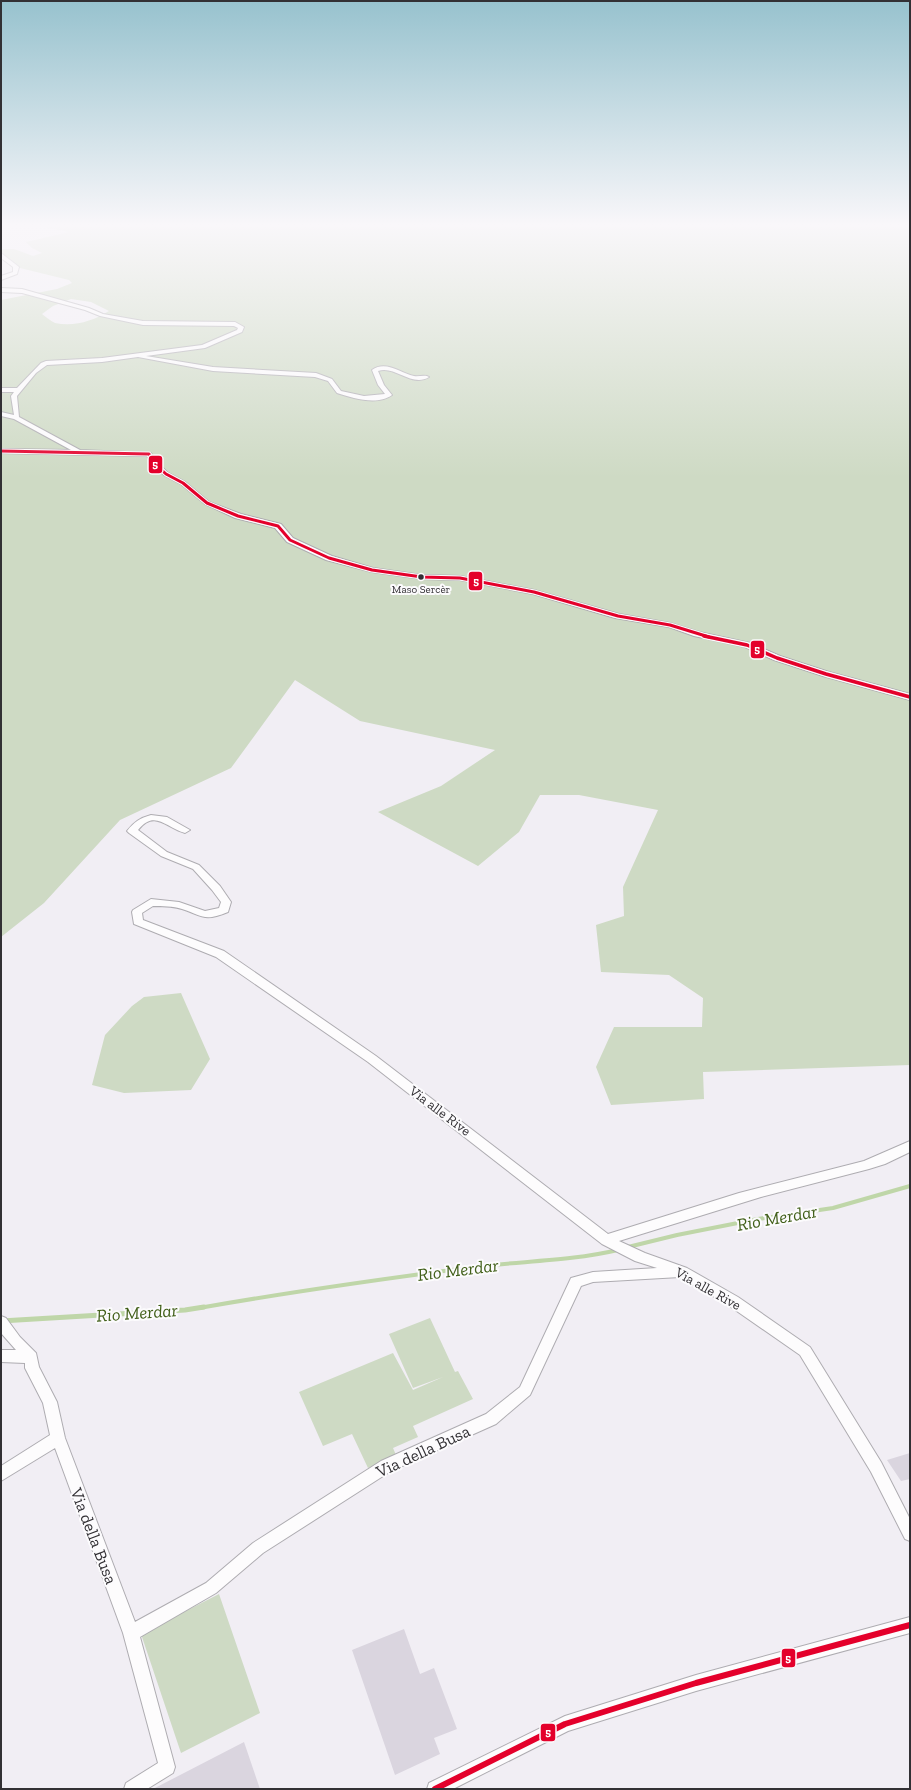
<svg xmlns="http://www.w3.org/2000/svg" width="911" height="1790" viewBox="0 0 911 1790" font-family="'Zilla Slab',serif">
<style>
.green{fill:#cedac4;fill-rule:evenodd}
.lines{fill:none;stroke-linecap:round;stroke-linejoin:round}
.stream-far1{stroke:#bfd6a8;stroke-width:4}
.stream{stroke:#bfd6a8;stroke-width:5}
.building{fill:#dad5df}
.street-casing{stroke:#aeacb1;stroke-width:2}
.street{fill:#fdfcfd;fill-rule:evenodd}
.bus-1-far2-casing{stroke:#fcfbfd;stroke-width:5}
.bus-1-far1-casing{stroke:#fcfbfd;stroke-width:6}
.bus-1-casing{stroke:#fcfbfd;stroke-width:9}
.bus-1-far2{stroke:#e4002b;stroke-width:3}
.bus-1-far1{stroke:#e4002b;stroke-width:3.5}
.bus-1{stroke:#e4002b;stroke-width:6}
.bus-dot{fill:#323034;stroke:#fcfbfd;stroke-width:1.5}
.labels{text-anchor:middle;dominant-baseline:central;stroke-width:4;stroke-linejoin:round;paint-order:stroke}
.far-bus-label{font-size:11px;fill:#323034;stroke:#fcfbfd}
.street-label{font-size:14px;fill:#323034;stroke:#fcfbfd}
.near-street-label{font-size:17px;fill:#323034;stroke:#fcfbfd}
.near-water-label{font-size:18px;font-style:italic;fill:#415f19;stroke:#fcfbfd}
.line-badge{stroke:#fcfbfd;stroke-width:1.5}
.badge-label{font-size:11px;text-anchor:middle;font-weight:bold;fill:#fff}
</style>
<rect width="100%" height="100%" fill="#f1eef4"/>
<path class="green" d="M44,227H910V1065L703,1072L704,1099L611,1105L596,1067L614,1027H702L703,998L669,975L601,972L596,925L624,916L623,887L658,810L579,795H540L519,832L478,866L378,812L441,786L495,750L360,721L295,680L231,768L120,820L44,903L1,937V300L57,289L72,283L69,280L20,268L1,259V249H14L33,256L42,253L32,248L26,242L69,232ZM71,299L91,302L109,311C93,321 74,327 55,323C51,321 46,317 42,314L53,306Z
M181,993L210,1059L191,1090L124,1093L92,1085L105,1035L132,1006L144,997Z
M430,1318L455,1372L458,1371L473,1399L413,1426L418,1437L393,1448L396,1455L368,1468L352,1434L323,1446L299,1392L393,1353L413,1390L443,1377L413,1388L389,1334Z
M219,1594L260,1713L181,1753L141,1634Z"/>
<g class="lines">
<path class="stream-far1" d="M628,1247L677,1235L758,1219L833,1208L910,1186
M199,1308C290,1292 382,1279 474,1267C522,1261 571,1261 618,1250"/>
<path class="stream" d="M1,1321L185,1310L204,1307"/>
</g>
<path class="building" d="M910,1453V1479L901,1481L887,1460Z
M404,1629L420,1674L434,1668L457,1729L434,1738L440,1754L395,1775L352,1650Z
M244,1742L260,1789H153Z"/>
<g class="lines">
<g class="street-casing">
<path id="street" d="M1,253L19,267L17,274L1,280V276L13,272V267L1,258Z
M1,288L22,289L89,308L103,314L143,321L235,322L244,327L242,332L205,348L146,356L213,367L316,373L332,379L341,391L364,396L385,394L378,385L372,370C386,360 400,373 414,376C419,377 425,374 429,377C412,388 395,365 378,371L384,385L392,395C377,406 353,398 337,393L328,381L315,377L213,371L138,357L102,362L47,365L36,373L17,396L19,417L80,450L151,453L158,463L168,473L185,482L209,502L241,514L281,524L293,538L332,556L373,568L422,575L460,576L534,590L619,614L670,623L699,632L750,643L780,656L829,672L910,694V700L823,676L774,660L745,647L694,636L669,627L615,618L533,594L460,580L422,579L372,572L326,560L287,542L275,528L235,518L205,504L181,484L164,475L153,465L147,456L1,453V449L71,450L14,419L1,416V412L14,415L11,396L14,392H1V388H17L41,363L46,361L102,358L202,345L237,330L238,328L234,326L143,325L100,316L85,310L22,293L1,292Z
M151,815L167,817L190,830L185,833C166,828 155,809 138,830L167,852L199,865L220,886L231,902L228,912C204,922 203,916 182,909C173,906 162,906 153,906L142,913L143,920L224,951L376,1056L608,1234L739,1193L864,1161L910,1141V1152L885,1164L869,1169L761,1197L619,1241L645,1253L687,1268L738,1297L810,1347L881,1462L910,1519V1541L905,1539L871,1472L800,1355L728,1305L680,1277L593,1282L581,1286L530,1395L496,1424L391,1471L263,1553L216,1593L140,1637L175,1767L173,1773L147,1789H124L126,1783L158,1763L123,1633L55,1448L1,1481V1466L50,1435L43,1403L25,1368V1363L1,1362V1350H16L1,1333V1316L6,1318L20,1337L36,1353L39,1367L57,1402L65,1438L135,1622L206,1583L253,1543L381,1461L486,1414L520,1387L571,1278L593,1272L657,1268L635,1261L602,1244L368,1062L216,957L134,924L132,912L133,910L151,899L179,902L205,911L219,908L221,902L212,890L193,869L161,856L129,833L127,831C134,822 140,818 151,815Z
M910,1617V1633L696,1691L568,1731L453,1789H427L429,1783L565,1716L696,1675Z"/>
</g>
<use href="#street" class="street"/>
<g class="bus-1-far2-casing">
<path id="bus-1-far2" d="M1,451L149,454L155,464L166,474L183,483L207,503L238,516L278,526L290,540L329,558L372,570L422,577L460,578L534,592L618,616L670,625L709,637"/>
</g>
<g class="bus-1-far1-casing">
<path id="bus-1-far1" d="M704,636L747,645L777,658L826,674L910,697"/>
</g>
<g class="bus-1-casing">
<path id="bus-1" d="M435,1789L565,1724L696,1683L910,1625"/>
</g>
<use href="#bus-1-far2" class="bus-1-far2"/>
<use href="#bus-1-far1" class="bus-1-far1"/>
<use href="#bus-1" class="bus-1"/>
</g>
<linearGradient id="sky" x2="0" y2="1"><stop stop-color="#97c2ce"/><stop offset="0.47" stop-color="#f9f7fa"/><stop offset="1" stop-color="#f9f7fa" stop-opacity="0"/></linearGradient>
<rect width="911" height="478" fill="url(#sky)"/>
<circle class="bus-dot" cx="421" cy="577" r="3.5"/>
<g class="labels">
<g class="far-bus-label">
<text x="421" y="589">Maso Sercèr</text>
</g>
<g class="street-label">
<text transform="translate(440 1111) rotate(37)">Via alle Rive</text>
<text transform="translate(708 1289) rotate(29)">Via alle Rive</text>
</g>
<g class="near-street-label">
<text transform="translate(423 1451) rotate(-25)">Via della Busa</text>
<text transform="translate(94 1536) rotate(69)">Via della Busa</text>
</g>
<g class="near-water-label">
<text transform="translate(777 1218) rotate(-10)">Rio Merdar</text>
<text transform="translate(458 1270) rotate(-7)">Rio Merdar</text>
<text transform="translate(137 1313) rotate(-4)">Rio Merdar</text>
</g>
</g>
<g class="line-badge">
<rect x="148" y="455" width="15" height="19" rx="4" fill="#e4002b"/>
<rect x="468" y="571" width="15" height="20" rx="4" fill="#e4002b"/>
<rect x="750" y="640" width="15" height="19" rx="4" fill="#e4002b"/>
<rect x="781" y="1648" width="15" height="20" rx="4" fill="#e4002b"/>
<rect x="540" y="1723" width="16" height="19" rx="4" fill="#e4002b"/>
</g>
<g class="badge-label">
<text x="155" y="468">5</text>
<text x="476" y="585">5</text>
<text x="757" y="653">5</text>
<text x="788" y="1662">5</text>
<text x="548" y="1736">5</text>
</g>
<rect width="911" height="1790" fill="none" stroke="#323034" stroke-width="4"/>
</svg>
